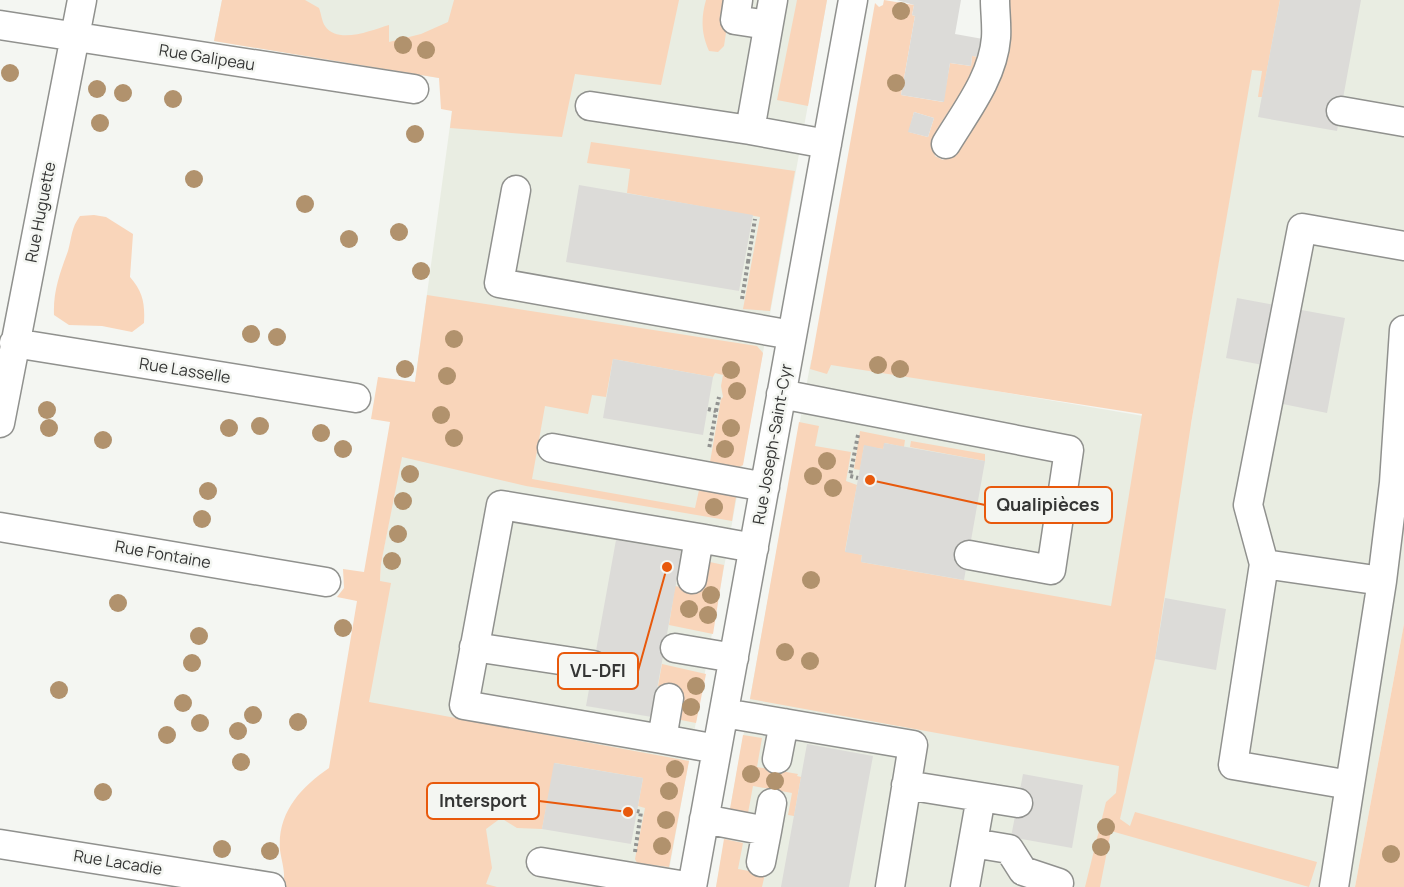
<svg xmlns="http://www.w3.org/2000/svg" width="1404" height="887" viewBox="0 0 1404 887" font-family="Manrope,sans-serif">
<style>
.built{fill:#e9ede2}
.green{fill:#f9d5ba;fill-rule:evenodd}
.building{fill:#dcdbd8}
.lines{fill:none;stroke-linecap:round;stroke-linejoin:round}
.minor-casing{stroke:#90918e;stroke-width:31}
.path{stroke:#929391;stroke-width:4;stroke-dasharray:3 3;stroke-linecap:butt}
.minor{stroke:#fff;stroke-width:28}
.tree{fill:#b1926d}
.labels{text-anchor:middle;dominant-baseline:central;stroke-width:5;stroke-linejoin:round;paint-order:stroke}
.street-label{font-size:16px;fill:#343534;stroke:#f4f6f2}
.leader{fill:none;stroke:#e8590c;stroke-width:2}
.callout-dot{fill:#e8590c;stroke:#f4f6f2;stroke-width:2}
.callout{fill:#f4f6f2;stroke:#e8590c;stroke-width:2}
.callout-label{font-size:18px;text-anchor:middle;font-weight:bold;fill:#343534}
</style>
<rect width="100%" height="100%" fill="#f4f6f2"/>
<path class="built" d="M222,0H827L666,887H307L380,581L381,564L415,382L452,111L439,78L214,41Z
M1263,0H1404V624L1355,887H716L811,360L1191,424Z"/>
<path class="green" d="M222,0H305L319,8C321,13 322,22 325,26C338,45 372,30 389,25V42L421,34L448,22L454,0H679L661,85L575,74L562,137L450,128L452,111L441,109L439,78L214,41Z
M706,0H731L724,46L718,52L709,51C701,33 701,18 706,0Z
M797,0H827L808,106L777,100Z
M884,0L914,5L912,15L915,16L901,95L943,102L950,63L971,66L972,56L981,57L982,44L987,52C984,60 982,68 978,74C963,98 927,126 935,156L943,160C989,112 1000,65 1004,0H1280L1262,97H1258L1262,71L1252,70L1191,424L1155,659L1120,819L1130,826L1135,812L1317,862L1309,887L1111,831L1100,887H1085L1106,802L1116,793L1119,766L750,699L799,422L819,426L815,446L851,452L846,481L857,485L845,551L862,555L861,562L1111,606L1142,414L831,365L827,374L810,369L875,3L879,7L883,5ZM914,112L934,118L928,137L909,132Z
M591,142L795,171L770,311L743,309L760,217L627,193L630,169L587,163Z
M94,215L106,217L133,234L130,277C143,292 145,303 144,323L132,332L102,326L69,325L54,315C53,291 60,273 68,251C72,237 71,228 80,216Z
M427,295L757,346L763,353L743,465L739,467L710,462L721,399L723,397L721,386L723,375L715,373L713,377L613,359L606,397L592,395L588,414L545,406L532,479L695,508L699,490L734,494L736,497L732,521L526,486L402,457L381,564L380,581L391,583L369,702L689,761L669,867L637,863L635,859L645,808L638,806L643,778L555,763L542,829L517,828L501,818L486,829L492,868L486,884L497,887H283C286,872 282,864 280,850C277,813 301,787 329,768L357,601L337,597L344,588L343,569L364,572L390,422L371,419L378,377L415,382Z
M860,431L905,440L904,447L885,443L883,449L864,446L860,470L854,469Z
M911,441L985,454V461L910,447Z
M705,561L724,565L713,634L669,625L675,586L700,591Z
M1404,624V887H1355Z
M662,664L706,674L696,723L676,719L681,690L658,686Z
M743,735L762,738L757,767L798,774L797,776L801,777L794,816L788,815L792,793L753,786L748,813L730,809Z
M724,839L743,843L738,869L765,874L762,887H716Z"/>
<path class="building" d="M897,0H961L955,34L983,39L981,57L972,56L971,66L950,63L944,102L901,95L915,16L912,15L914,5Z
M1280,0H1361L1337,131L1258,117Z
M914,112L934,118L928,137L908,132Z
M579,185L753,215L739,291L566,262Z
M1237,298L1274,305L1263,365L1226,358Z
M1296,309L1345,318L1327,413L1278,403Z
M613,359L713,377L703,435L603,418Z
M884,443L985,461L964,580L861,562L862,555L845,552L864,445L883,449Z
M616,540L682,551L652,717L586,706Z
M1165,598L1226,609L1216,670L1155,659Z
M807,744L873,756L849,887H781Z
M554,763L643,778L631,844L542,829Z
M1023,774L1083,785L1072,848L1011,837Z"/>
<g class="lines">
<g class="minor-casing">
<path id="minor" d="M738,0L735,20L768,25
M773,0L750,130L827,144
M0,25L414,89
M590,106L750,130
M1341,111L1404,122
M946,144C966,111 993,77 996,38C997,26 995,12 995,0
M516,190L499,283L792,335
M14,343L356,398
M781,394L1069,450L1051,570L969,555
M0,423L82,0
M552,448L765,487
M0,527L326,582
M1264,564L1248,505L1302,228L1404,246
M692,579L699,538L754,548
M474,647L593,665
M675,648L734,658
M669,698L662,739L717,749
M724,713L913,745L890,887
M662,739L464,705L501,505L699,538
M777,759L784,723
M906,785L1018,803
M1350,785L1233,765L1264,564L1382,581
M704,819L767,831L772,803
M973,843L1009,849L1023,871L1059,883
M0,844L271,887
M541,862L692,887
M761,862L767,831
M692,887L853,0
M965,887L981,797
M1334,887L1382,581L1394,483L1404,330"/>
</g>
<path class="path" d="M748,262L755,219
M742,299L748,262L744,261
M708,409L716,411L709,449
M716,411L719,397
M858,435L850,476L858,478
M635,852L641,812L637,811"/>
<use href="#minor" class="minor"/>
</g>
<g class="tree">
<circle cx="901" cy="11" r="9"/>
<circle cx="403" cy="45" r="9"/>
<circle cx="426" cy="50" r="9"/>
<circle cx="10" cy="73" r="9"/>
<circle cx="896" cy="83" r="9"/>
<circle cx="97" cy="89" r="9"/>
<circle cx="123" cy="93" r="9"/>
<circle cx="173" cy="99" r="9"/>
<circle cx="100" cy="123" r="9"/>
<circle cx="415" cy="134" r="9"/>
<circle cx="194" cy="179" r="9"/>
<circle cx="305" cy="204" r="9"/>
<circle cx="399" cy="232" r="9"/>
<circle cx="349" cy="239" r="9"/>
<circle cx="421" cy="271" r="9"/>
<circle cx="251" cy="334" r="9"/>
<circle cx="277" cy="337" r="9"/>
<circle cx="454" cy="339" r="9"/>
<circle cx="878" cy="365" r="9"/>
<circle cx="405" cy="369" r="9"/>
<circle cx="900" cy="369" r="9"/>
<circle cx="731" cy="370" r="9"/>
<circle cx="447" cy="376" r="9"/>
<circle cx="737" cy="391" r="9"/>
<circle cx="47" cy="410" r="9"/>
<circle cx="441" cy="415" r="9"/>
<circle cx="260" cy="426" r="9"/>
<circle cx="49" cy="428" r="9"/>
<circle cx="229" cy="428" r="9"/>
<circle cx="731" cy="428" r="9"/>
<circle cx="321" cy="433" r="9"/>
<circle cx="454" cy="438" r="9"/>
<circle cx="103" cy="440" r="9"/>
<circle cx="343" cy="449" r="9"/>
<circle cx="725" cy="449" r="9"/>
<circle cx="827" cy="461" r="9"/>
<circle cx="410" cy="474" r="9"/>
<circle cx="813" cy="476" r="9"/>
<circle cx="833" cy="488" r="9"/>
<circle cx="208" cy="491" r="9"/>
<circle cx="403" cy="501" r="9"/>
<circle cx="714" cy="507" r="9"/>
<circle cx="202" cy="519" r="9"/>
<circle cx="398" cy="534" r="9"/>
<circle cx="392" cy="561" r="9"/>
<circle cx="811" cy="580" r="9"/>
<circle cx="711" cy="595" r="9"/>
<circle cx="118" cy="603" r="9"/>
<circle cx="689" cy="609" r="9"/>
<circle cx="708" cy="615" r="9"/>
<circle cx="343" cy="628" r="9"/>
<circle cx="199" cy="636" r="9"/>
<circle cx="785" cy="652" r="9"/>
<circle cx="810" cy="661" r="9"/>
<circle cx="192" cy="663" r="9"/>
<circle cx="696" cy="686" r="9"/>
<circle cx="59" cy="690" r="9"/>
<circle cx="183" cy="703" r="9"/>
<circle cx="691" cy="707" r="9"/>
<circle cx="253" cy="715" r="9"/>
<circle cx="298" cy="722" r="9"/>
<circle cx="200" cy="723" r="9"/>
<circle cx="238" cy="731" r="9"/>
<circle cx="167" cy="735" r="9"/>
<circle cx="241" cy="762" r="9"/>
<circle cx="675" cy="769" r="9"/>
<circle cx="751" cy="774" r="9"/>
<circle cx="775" cy="781" r="9"/>
<circle cx="669" cy="791" r="9"/>
<circle cx="103" cy="792" r="9"/>
<circle cx="666" cy="820" r="9"/>
<circle cx="1106" cy="827" r="9"/>
<circle cx="662" cy="846" r="9"/>
<circle cx="1101" cy="847" r="9"/>
<circle cx="222" cy="849" r="9"/>
<circle cx="270" cy="851" r="9"/>
<circle cx="1391" cy="854" r="9"/>
</g>
<g class="labels">
<g class="street-label">
<text transform="translate(207 57) rotate(9)">Rue Galipeau</text>
<text transform="translate(40 212) rotate(-79)">Rue Huguette</text>
<text transform="translate(185 370) rotate(9)">Rue Lasselle</text>
<text transform="translate(772 444) rotate(-80)">Rue Joseph-Saint-Cyr</text>
<text transform="translate(163 554) rotate(10)">Rue Fontaine</text>
<text transform="translate(118 862) rotate(9)">Rue Lacadie</text>
</g>
</g>
<path class="leader" d="M870 480L985 505M667 567L638 671M628 812L539 801"/>
<g class="callout-dot">
<circle cx="870" cy="480" r="6"/>
<circle cx="667" cy="567" r="6"/>
<circle cx="628" cy="812" r="6"/>
</g>
<g class="callout">
<rect x="985" y="487" width="127" height="36" rx="6"/>
<rect x="558" y="653" width="80" height="36" rx="6"/>
<rect x="427" y="783" width="112" height="36" rx="6"/>
</g>
<g class="callout-label">
<text x="1048" y="511">Qualipièces</text>
<text x="598" y="677">VL-DFI</text>
<text x="483" y="807">Intersport</text>
</g>
</svg>
